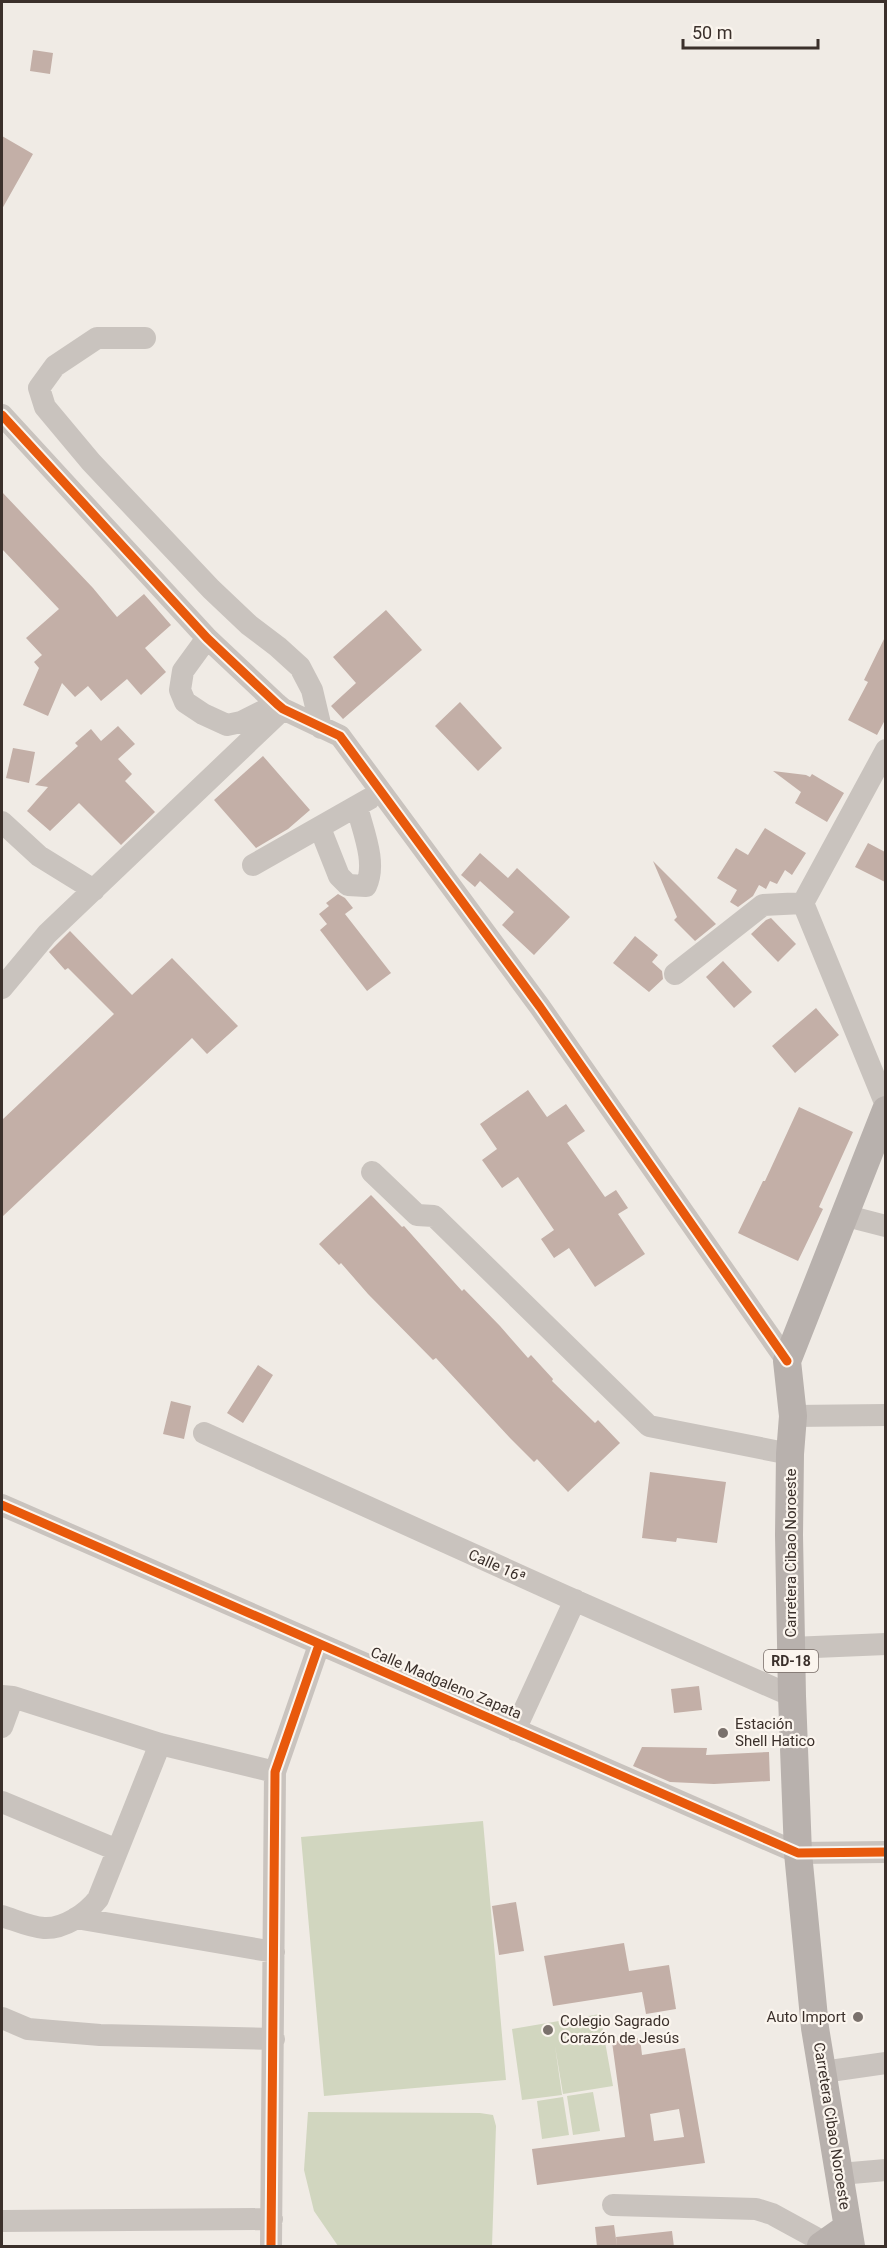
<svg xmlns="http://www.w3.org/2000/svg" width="887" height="2248" viewBox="0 0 887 2248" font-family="Roboto,sans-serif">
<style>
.green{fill:#d1d6bf}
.building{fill:#c3afa7;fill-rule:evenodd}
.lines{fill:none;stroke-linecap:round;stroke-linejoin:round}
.minor{stroke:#c9c3be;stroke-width:22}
.major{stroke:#b8b1ad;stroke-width:28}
.cycleway-casing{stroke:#fbf5ee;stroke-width:13}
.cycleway{stroke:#e8590c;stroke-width:9}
.poi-dot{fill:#7a716c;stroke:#fbf5ee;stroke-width:2}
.labels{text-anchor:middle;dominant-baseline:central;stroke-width:4.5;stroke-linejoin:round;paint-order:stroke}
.shield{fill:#fbf5ee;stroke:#756b66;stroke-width:1.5}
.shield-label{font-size:14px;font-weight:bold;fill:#3b302b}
.street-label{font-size:15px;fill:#3b302b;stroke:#fbf5ee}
.poi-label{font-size:15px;fill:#3b302b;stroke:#fbf5ee;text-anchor:start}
</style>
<rect width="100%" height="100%" fill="#f0ebe5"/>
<path class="green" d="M483,1821L506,2080L324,2096L301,1837Z
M600,2014L613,2086L563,2094L555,2046L562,2095L522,2100L512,2029Z
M593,2092L600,2131L573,2135L567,2096Z
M563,2097L569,2135L542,2139L537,2101Z
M308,2112L480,2113L493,2115L496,2126L492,2246H338L314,2211L304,2170Z"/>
<path class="building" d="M33,50L53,53L50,74L30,71Z
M2,136L33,154L2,209Z
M2,492L93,588L117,617L144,594L171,625L145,648L166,672L141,695L127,679L101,701L88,686L75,697L62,683L48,716L23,705L39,668L34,662L42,655L26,638L59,609L2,549Z
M386,610L422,650L343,719L331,706L356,683L333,657Z
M885,637V720L877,735L848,720L868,682L864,680Z
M460,702L502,748L478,771L435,726Z
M118,726L135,744L118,759L132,774L125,781L155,812L121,845L79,803L50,831L27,811L48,787L35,785L78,746L75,743L91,729L101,741Z
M13,748L35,752L29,783L6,778Z
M263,756L310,810L288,829L256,848L214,800Z
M773,771L806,775L810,777L812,774L844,793L827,822L795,803L801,792Z
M765,828L806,853L792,875L785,870L777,884L770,881L766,889L759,885L753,896L738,907L730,902L737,890L717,878L736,848L748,855Z
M868,843L885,852V882L855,867Z
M480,853L508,878L517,868L570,917L534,955L502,925L514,912L480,881L475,887L461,875Z
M653,861L716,924L695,941L674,920L677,917Z
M338,894L345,898L353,908L345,914L391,973L367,991L320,930L327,924L319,914L329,906L326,903Z
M771,918L796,944L778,962L751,934L766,920Z
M70,931L132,995L172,958L238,1026L207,1054L192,1038L2,1217V1120L114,1014L68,968L65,970L49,952Z
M635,936L658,955L652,962L662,971L663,979L649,992L613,963Z
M723,961L752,992L734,1008L706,977Z
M816,1008L839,1035L795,1073L772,1046Z
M528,1090L547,1117L566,1104L585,1131L567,1143L605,1197L616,1190L628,1208L618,1214L645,1254L595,1287L569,1248L554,1258L541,1239L554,1230L518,1177L502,1188L482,1160L497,1149L480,1124Z
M799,1107L853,1132L819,1207L823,1209L798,1261L738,1233L763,1181H765Z
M371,1195L402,1227L404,1226L462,1291L464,1289L500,1326L528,1358L531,1355L553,1379L552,1381L595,1423L598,1420L620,1443L568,1492L537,1459L534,1462L510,1438L436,1358L433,1360L368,1294L341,1263L339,1265L319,1244Z
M258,1365L273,1375L243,1423L227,1413Z
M171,1401L191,1406L184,1439L163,1434Z
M650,1472L726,1482L717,1543L677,1538L676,1542L642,1538Z
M699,1686L702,1710L674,1713L671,1689Z
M642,1747L707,1748L706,1755L769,1752L770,1781L714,1784L670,1782L633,1766Z
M516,1902L524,1951L499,1955L492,1906Z
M624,1943L629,1971L669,1965L676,2009L646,2014L642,1992L553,2006L544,1956Z
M640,2038L642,2055L685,2048L705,2163L537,2185L532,2149L625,2137L612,2042ZM679,2109L684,2137L654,2141L650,2114Z
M614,2225L617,2246L616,2237L672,2231L674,2247H597L595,2227Z"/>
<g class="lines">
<path class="minor" d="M145,338H97L55,366L39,388L45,407L91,462L211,589L249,625L278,647L300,667L312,690L321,728
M2,415L207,638L277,704L283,709L340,736L540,1007L787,1361
M207,638L183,671L180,690L185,702L203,714L227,725L241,722L277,704
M886,750L803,903L886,1105
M2,822L39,856L94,890
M320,828L339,876L348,885L366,886C377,863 363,831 357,807
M253,865L369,799
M675,974L763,905L803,903
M2,988L47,934L283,709
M372,1172L417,1215L434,1216L649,1426L790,1454
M843,1215L886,1226
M793,1416L886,1415
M204,1433L565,1596L792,1696
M2,1505L798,1853L886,1852
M791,1648L886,1644
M2,1696L13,1697L160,1744L275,1772
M2,1727L13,1697
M515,1730L575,1600
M2,1802L117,1850
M2,1916C15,1920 30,1927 44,1928C64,1929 86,1914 98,1899L160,1744
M76,1918L274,1952
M2,2018L28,2029L100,2035L274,2039
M823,2072L886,2063
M840,2174L886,2170
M613,2205L756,2209L772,2214L825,2243
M2,2221L272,2219
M271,2246L275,1772L319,1645"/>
<path class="major" d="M821,2246L848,2227
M851,2246L815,2028L798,1853L792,1696L789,1535L790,1454L793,1416L787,1361L886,1110"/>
<g class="cycleway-casing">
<path id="cycleway" d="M2,415L207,638L277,704L283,709L340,736L540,1007L787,1361
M2,1505L798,1853L886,1852
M271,2246L275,1772L319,1645"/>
</g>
<use href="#cycleway" class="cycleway"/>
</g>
<g class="poi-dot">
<circle cx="723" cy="1733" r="6"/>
<circle cx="858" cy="2017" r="6"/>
<circle cx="548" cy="2030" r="6"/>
</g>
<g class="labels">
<rect class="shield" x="764" y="1650" width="54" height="22" rx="4.5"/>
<g class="shield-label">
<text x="791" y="1661">RD-18</text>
</g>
<g class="street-label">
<text transform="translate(791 1553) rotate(-90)">Carretera Cibao Noroeste</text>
<text transform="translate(497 1566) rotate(24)">Calle 16ª</text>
<text transform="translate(446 1683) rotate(23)">Calle Madgaleno Zapata</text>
<text transform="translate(832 2126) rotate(81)">Carretera Cibao Noroeste</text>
</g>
<g class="poi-label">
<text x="735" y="1724">Estación<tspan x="735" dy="17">Shell Hatico</tspan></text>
<text x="846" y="2017" text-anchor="end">Auto Import</text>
<text x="560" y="2021">Colegio Sagrado<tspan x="560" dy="17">Corazón de Jesús</tspan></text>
</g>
</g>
<rect width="887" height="2248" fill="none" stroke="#3b302b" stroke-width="6"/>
<path d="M683 39v9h135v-9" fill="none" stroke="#3b302b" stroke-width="3"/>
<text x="692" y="39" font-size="18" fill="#3b302b" stroke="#fbf5ee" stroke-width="4.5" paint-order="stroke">50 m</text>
</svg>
